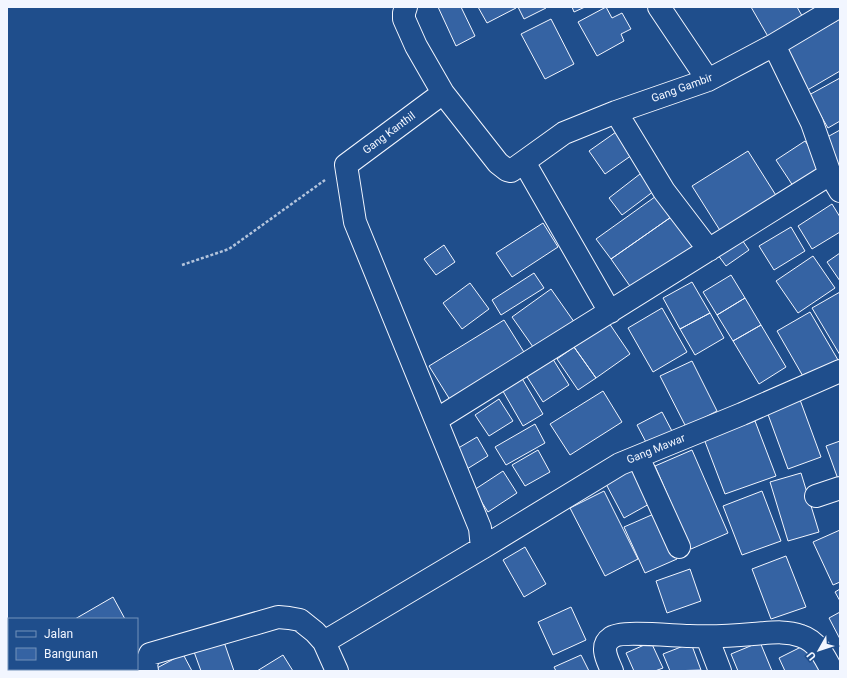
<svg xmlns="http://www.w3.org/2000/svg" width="847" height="678" viewBox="0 0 847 678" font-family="Roboto,sans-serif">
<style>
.building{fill:#3563a3;stroke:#f2f6ff}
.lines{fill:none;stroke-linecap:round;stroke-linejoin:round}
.minor-casing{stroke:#f2f6ff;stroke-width:24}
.path{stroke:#b3c4dc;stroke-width:2.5;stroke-dasharray:3 2;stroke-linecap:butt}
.minor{stroke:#1f4e8c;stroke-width:22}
.labels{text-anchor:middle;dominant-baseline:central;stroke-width:3;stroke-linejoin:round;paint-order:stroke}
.street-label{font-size:11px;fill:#f2f6ff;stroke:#1f4e8c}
</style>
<rect width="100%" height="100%" fill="#1f4e8c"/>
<path class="building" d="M438,7H461L475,36L456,46Z
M478,7H516V8L487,23Z
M518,7H546V8L524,19Z
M572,7H585L574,12Z
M606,7L612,18L622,13L631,29L621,34L624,41L597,56L578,22Z
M751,7H797L805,21L770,40Z
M551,19L574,64L545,79L521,34Z
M840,19V71L804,92L782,52Z
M840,78V121L828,128L809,95Z
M840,130V176L820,141Z
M616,132L632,155L605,174L589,151Z
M805,141L827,172L797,192L776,160Z
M748,151L777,197L721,232L692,186Z
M640,174L654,191L622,215L609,198Z
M659,194L674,215L611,259L596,239Z
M832,204L840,217V232L812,249L798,226Z
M674,215L695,245L632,289L611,259Z
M543,223L558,247L512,277L496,253Z
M791,227L805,251L774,270L759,246Z
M738,234L749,250L726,266L715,251Z
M444,245L455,262L436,275L424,259Z
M840,253V281L827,262Z
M813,256L835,288L798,313L776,281Z
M534,273L544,288L501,315L492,300Z
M731,275L745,298L717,315L703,292Z
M692,282L710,313L680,329L663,298Z
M470,283L489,309L462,329L443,303Z
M551,289L577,326L538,354L512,317Z
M840,292V355L812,308Z
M745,298L761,325L733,341L717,315Z
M662,308L687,352L653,372L628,328Z
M810,312L838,360L804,378L777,331Z
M710,313L724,338L695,355L680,329Z
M504,320L527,357L452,403L429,366Z
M609,323L630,354L596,378L574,347Z
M761,325L786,367L759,384L733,341Z
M574,347L596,378L578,390L557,359Z
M551,356L569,385L543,402L524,372Z
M692,361L717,411L686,427L660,376Z
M520,375L543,414L523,426L500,386Z
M603,391L622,422L570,455L550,424Z
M799,397L821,457L788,469L766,409Z
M499,399L513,421L489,436L475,415Z
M662,412L673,433L648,446L637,425Z
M755,421L776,476L725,494L704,439Z
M535,424L545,443L506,465L495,447Z
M477,437L488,456L467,469L455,450Z
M840,441V478L838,479L826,446Z
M538,450L550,472L525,486L512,465Z
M692,450L728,533L691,549L655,466Z
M632,469L651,503L624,518L606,484Z
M503,471L517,493L488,512L474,490Z
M801,473L819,532L788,541L770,482Z
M604,491L638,559L605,576L570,508Z
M762,491L781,541L742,555L723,506Z
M656,513L677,559L645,573L624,527Z
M840,530V582L833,585L813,542Z
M525,547L546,584L524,597L503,560Z
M786,556L806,607L771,619L752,569Z
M690,569L701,601L667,613L656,581Z
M840,589V601L835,592Z
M113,597L125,619H75Z
M571,607L586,640L553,655L538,622Z
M840,612V639L829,618Z
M223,639L234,671H201L193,649Z
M651,642L663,668L655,671H634L626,653Z
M760,642L772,671H738L731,654Z
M691,643L701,670L670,671L663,654Z
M807,644L821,671H785L779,658Z
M183,654L192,671H158L157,668Z
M9,655V669H33L34,671H7V656Z
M283,655L293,671H257Z
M581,655L589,671H556L554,667Z"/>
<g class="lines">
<g class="minor-casing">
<path id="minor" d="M406,7L404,13V19L416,46L443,93
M659,7L708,80
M774,45L812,123L830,174L840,191
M616,112L664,191L709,250
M524,162L610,312
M436,420L830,174
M638,457L679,547
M816,496L840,488
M482,548L620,464L742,414L840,371
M707,637L720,671
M324,642L482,548L480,528L355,222L346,165L443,93L498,163L507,170L511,171L564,133L616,112L708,80L774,45L838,7
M147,671L146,664L150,654L278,617L289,618L300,620L315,632L324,642L337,671
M612,671C608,661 599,646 611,638C620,630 674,636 689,636C710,637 731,636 753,634C769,633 785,630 801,636C817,641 825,657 832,671"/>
</g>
<path class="path" d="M182,265L229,249L325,180"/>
<use href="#minor" class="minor"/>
</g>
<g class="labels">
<g class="street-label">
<text transform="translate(682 88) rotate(-20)">Gang Gambir</text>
<text transform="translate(389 133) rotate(-37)">Gang Kanthil</text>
<text transform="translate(656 449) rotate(-22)">Gang Mawar</text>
</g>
</g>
<rect width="847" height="678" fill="none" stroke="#f2f6ff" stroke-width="16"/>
<rect x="8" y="618" width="130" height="52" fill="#1f4e8c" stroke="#7391ba"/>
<rect x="16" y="631" width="20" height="6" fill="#1f4e8c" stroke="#7391ba"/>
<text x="44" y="638" font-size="12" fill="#f2f6ff">Jalan</text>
<rect x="16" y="648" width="20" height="12" fill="#3563a3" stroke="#7391ba"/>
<text x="44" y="658" font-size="12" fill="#f2f6ff">Bangunan</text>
<g transform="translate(819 650) rotate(231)" stroke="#1f4e8c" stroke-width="3" paint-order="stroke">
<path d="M0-3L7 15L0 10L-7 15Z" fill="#f2f6ff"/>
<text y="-6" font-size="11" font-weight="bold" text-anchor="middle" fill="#f2f6ff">U</text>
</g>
</svg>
